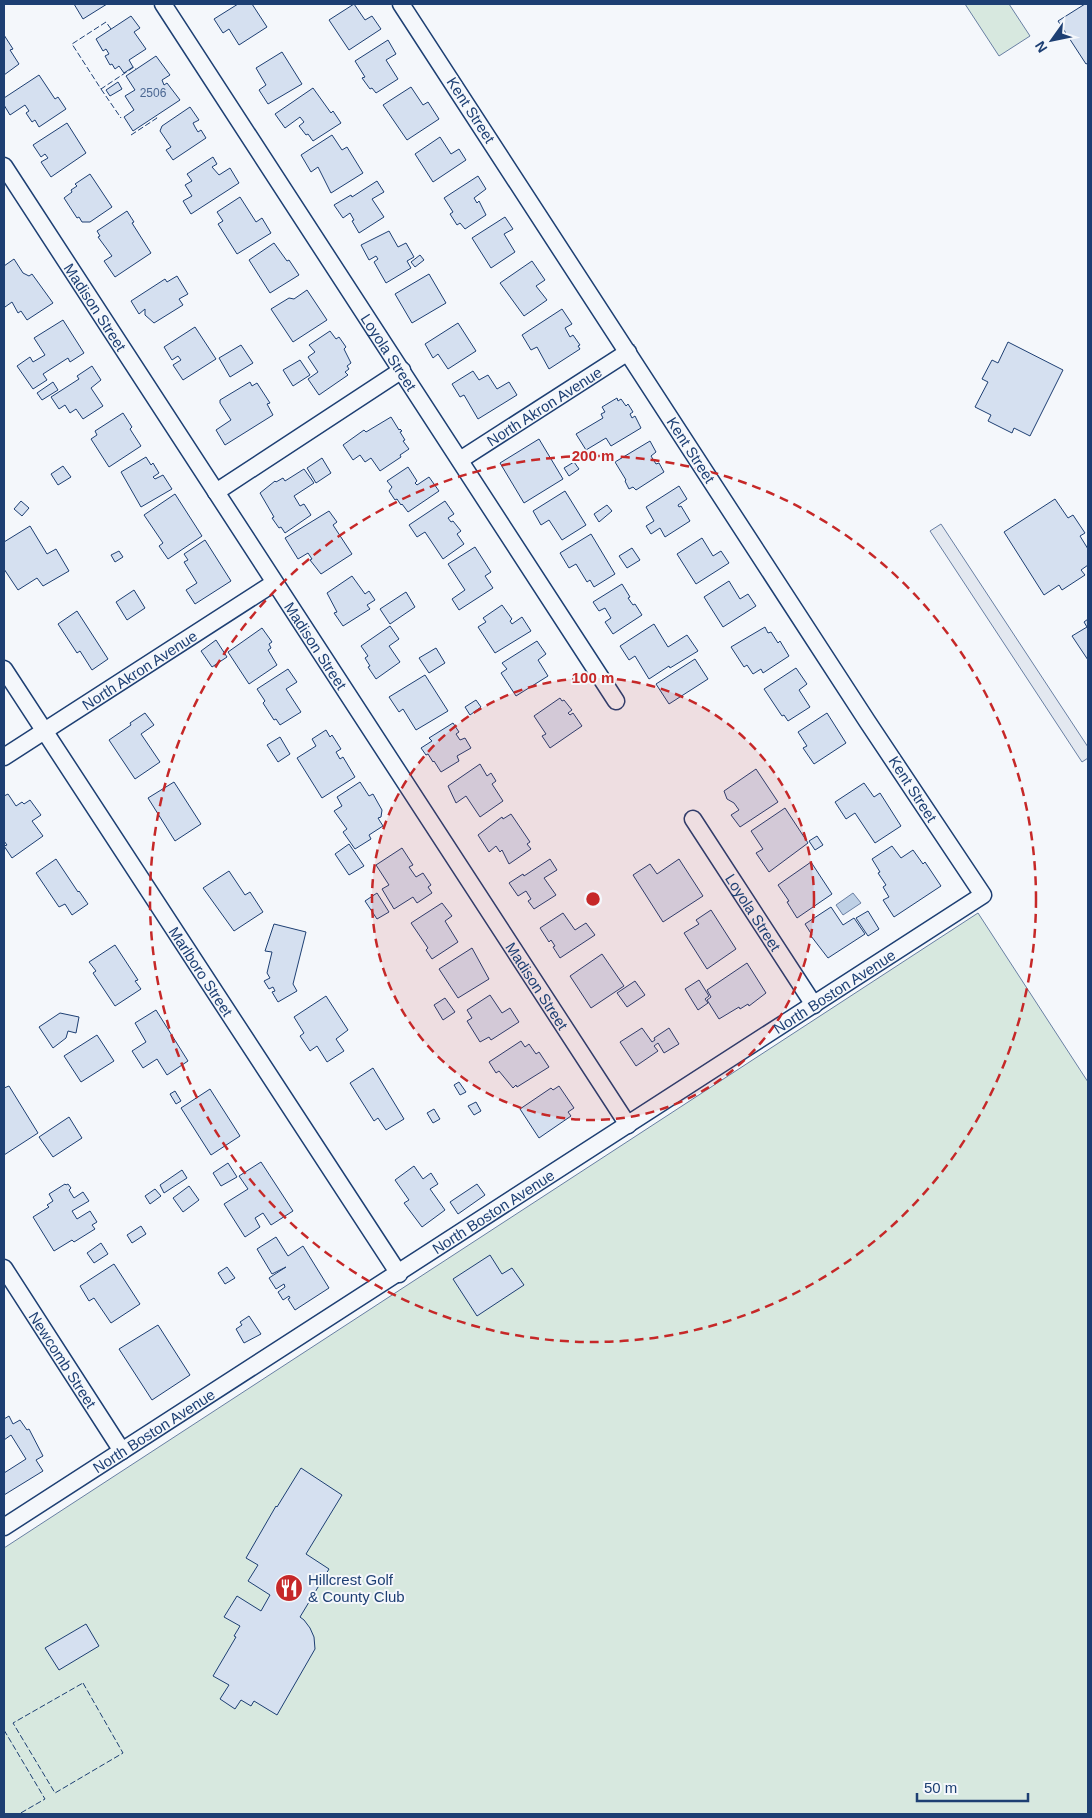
<svg xmlns="http://www.w3.org/2000/svg" width="1092" height="1818" viewBox="0 0 1092 1818" font-family="Helvetica,sans-serif">
<style>
.green{fill:#d7e8df;stroke:#687fa3}
.parking{fill:#e3e8f0;stroke:#687fa3}
.water{fill:#bed0e5;stroke:#687fa3}
.building{fill:#d5e0f0;stroke:#1d3f73}
.lines{fill:none;stroke-linecap:round;stroke-linejoin:round}
.minor-casing{stroke:#1d3f73;stroke-width:19}
.minor{stroke:#f4f7fb;stroke-width:16}
.fence{stroke:#1d3f73;stroke-width:1;stroke-dasharray:6 2.5;stroke-linecap:butt}
.ring{fill:none;stroke:#c62828;stroke-width:2.5;stroke-dasharray:9 6}
.labels{text-anchor:middle;dominant-baseline:central;stroke-width:4;stroke-linejoin:round;paint-order:stroke}
.number-label{font-size:12px;fill:#4b6792}
.street-label{font-size:15px;fill:#1d3f73;stroke:#f4f7fb}
.poi-label{font-size:15px;fill:#1d3f73;stroke:#f4f7fb;text-anchor:start}
.centre{fill:#c62828;stroke:#f4f7fb;stroke-width:2.5}
.ring-label{font-size:15px;text-anchor:middle;font-weight:bold;fill:#c62828;stroke:#f4f7fb;stroke-width:4;stroke-linejoin:round;paint-order:stroke}
</style>
<rect width="100%" height="100%" fill="#f4f7fb"/>
<path class="green" d="M965,4H1009L1030,36L999,56Z
M978,913L1088,1082V1814H4V1548Z"/>
<path class="parking" d="M941,524L1088,747V758L1082,762L930,531Z"/>
<path class="water" d="M853,893L861,903L843,915L836,905Z"/>
<path class="building" d="M74,4H107L83,19Z
M238,4H252L267,27L239,45L229,29L223,33L214,19Z
M354,4L365,20L372,16L381,29L349,50L329,20Z
M1085,4H1088V63L1086,64L1058,21Z
M131,16L140,28L134,32L146,49L129,60L133,67L124,73L119,66L115,69L112,64L110,65L105,56L109,54L106,49L103,51L96,39Z
M4,35L13,49L10,50L19,64L4,75Z
M388,40L396,54L386,60L398,79L376,93L372,88L370,89L362,78L365,77L355,61Z
M282,52L302,84L268,104L259,90L266,85L256,68Z
M156,56L170,75L162,80L164,85L167,83L180,100L133,131L124,117L134,110L125,96L135,90L126,76Z
M39,75L55,99L58,97L66,109L39,127L35,120L32,122L26,113L29,111L25,105L10,115L4,105V98Z
M118,82L122,89L110,96L106,90Z
M411,87L423,105L428,102L439,119L407,140L383,105Z
M313,88L331,113L333,111L341,123L313,141L308,134L306,135L299,126L304,122L300,117L285,128L275,114Z
M190,107L199,120L193,123L195,127L198,132L201,130L206,138L173,160L166,150L171,147L160,131L162,126Z
M67,123L86,153L51,177L41,162L48,158L45,154L41,157L33,145Z
M332,135L342,150L347,147L363,173L331,193L318,167L311,172L301,155Z
M440,137L451,154L459,149L466,160L433,182L415,154Z
M213,157L217,164L212,167L219,175L230,168L239,183L191,214L183,201L192,196L185,185L192,181L187,174Z
M90,174L112,207L90,222H82L79,217L77,218L64,198L72,192L71,190L77,186L75,184Z
M478,176L486,189L474,198L477,203L479,201L486,215L465,229L460,223L457,225L450,214L453,212L444,198Z
M377,181L384,192L372,199L384,217L359,233L352,221L354,220L350,213L343,218L334,205L351,195L352,197Z
M240,197L256,222L262,218L271,233L237,254L218,224L223,221L217,212Z
M127,211L134,222L132,223L151,253L115,277L104,261L112,256L98,237L100,236L97,231Z
M505,217L513,229L504,234L515,252L491,268L472,238Z
M389,231L398,247L406,243L414,257L407,261L411,268L386,283L374,262L378,259L376,256L369,260L361,245Z
M274,243L287,261L289,260L299,275L270,293L249,260Z
M420,255L424,260L415,267L411,262Z
M14,259L23,273L29,276L32,274L53,303L27,320L21,311L18,313L12,302L5,307L4,304V266Z
M532,261L545,280L536,286L547,300L524,316L500,283Z
M429,274L446,303L412,323L395,294Z
M177,276L188,294L179,299L183,305L154,323L145,315V309L139,314L131,301L165,279L167,282Z
M307,290L327,320L293,342L271,309L289,298L294,299Z
M562,309L572,324L565,328L570,337L573,335L580,345L578,346L580,349L549,369L537,347L531,350L522,335Z
M63,320L84,353L70,362L68,358L43,374L47,380L33,389L17,366L30,357L33,362L45,355L34,338Z
M458,323L476,351L448,369L438,354L433,358L425,344Z
M195,327L216,359L183,380L173,365L181,360L178,356L172,360L164,347Z
M330,331L336,339L339,337L346,347L344,349L351,363L347,366L349,369L345,372L348,375L319,395L308,379L318,372L308,357L315,352L309,345Z
M1008,342L1063,370L1030,436L1014,428L1012,433L988,421L991,415L975,407L988,382L982,379L992,360L998,363Z
M241,345L253,363L230,377L219,358Z
M300,360L310,375L293,386L283,370Z
M92,366L101,380L91,388L103,406L83,419L76,409L70,413L65,405L59,409L51,397L79,379L77,376Z
M473,371L479,380L488,375L497,389L509,382L517,395L478,419L464,395L460,397L452,384Z
M53,382L58,390L42,400L37,393Z
M250,382L252,386L257,383L270,403L267,404L273,415L225,445L216,430L231,420L220,403V400Z
M617,398L618,401L621,399L626,406L628,404L633,412L630,414L632,418L635,416L641,428L611,446L606,438L586,450L576,434L603,418L601,414L605,412L602,407Z
M123,413L132,427L130,429L141,446L109,467L91,439L97,435L95,431Z
M391,417L399,430L400,429L402,431L400,432L405,440L403,441L409,449L400,455L401,457L380,471L371,458L365,462L360,455L353,460L343,445L364,430L366,432Z
M539,439L563,479L524,503L500,463Z
M650,441L656,452L651,456L656,464L659,463L664,472L636,490L633,487L629,489L625,481L626,480L615,462Z
M146,457L151,465L153,463L159,473L153,477L155,479L163,475L172,489L141,507L121,472Z
M322,458L331,473L316,483L307,468Z
M574,462L579,469L569,476L564,468Z
M63,466L71,477L58,485L51,474Z
M408,467L417,481L415,483L417,485L429,477L439,491L408,512L402,504L401,505L397,499L395,500L389,491L392,487L387,481Z
M304,469L314,483L294,496L300,506L304,504L311,515L285,533L281,527L279,528L272,518L274,517L260,493L275,481L276,482L283,478L285,481Z
M679,486L687,499L678,505L679,507L681,506L690,521L665,537L660,528L651,534L646,526L654,521L646,507Z
M565,491L586,525L562,540L549,520L541,525L533,511Z
M175,494L202,536L168,559L159,546L163,543L144,515Z
M1055,499L1068,518L1073,515L1085,533L1080,536L1088,549V565L1081,570L1085,575L1062,590L1059,585L1044,595L1004,532Z
M21,501L29,508L22,516L14,509Z
M445,501L454,514L448,518L451,522L453,521L461,531L457,534L464,544L443,559L425,532L417,537L409,525Z
M607,505L612,511L599,522L594,514Z
M329,511L337,522L333,525L352,554L321,574L310,560L312,559L308,553L298,559L285,538Z
M30,526L47,554L56,549L69,571L43,586L37,578L18,590L4,569V542Z
M591,534L615,574L594,587L590,580L587,582L576,564L569,568L560,553Z
M702,538L713,556L721,551L729,563L696,584L677,554Z
M205,540L231,581L195,604L186,590L197,583L184,562L188,560L184,554Z
M475,547L491,572L485,576L493,588L459,610L452,599L465,590L448,564Z
M632,548L640,560L627,568L619,556Z
M119,551L123,557L115,562L111,555Z
M352,576L365,594L369,591L375,600L367,605L370,609L343,626L334,613L337,612L327,593Z
M729,581L740,599L748,594L756,606L723,627L704,597Z
M622,584L630,597L628,598L633,605L635,604L642,615L613,634L605,622L611,618L605,608L599,611L593,602Z
M134,590L145,608L127,620L116,602Z
M406,592L415,607L390,624L380,609Z
M502,605L512,619L510,621L512,624L522,617L531,631L495,653L478,627L486,622L483,618Z
M77,611L108,659L92,670L80,651L77,653L58,624Z
M1088,619V660L1072,636L1087,627L1084,622Z
M654,624L668,647L687,635L698,651L670,668L669,666L649,679L635,656L629,660L620,646Z
M390,626L399,639L389,646L400,662L376,679L368,667L370,666L365,658L368,656L361,646Z
M765,627L768,633L771,632L778,643L780,641L789,656L763,673L761,669L753,674L747,665L744,667L731,647Z
M262,628L272,642L269,644L271,648L268,650L277,665L249,684L228,652Z
M216,640L227,657L212,667L201,651Z
M537,641L546,654L538,660L548,676L516,696L501,673L507,669L502,663Z
M436,648L445,663L429,673L419,658Z
M695,659L708,679L669,704L656,684Z
M796,668L807,684L799,690L810,707L788,721L784,715L782,716L764,689Z
M288,669L297,682L286,689L301,712L280,725L276,719L274,720L263,703L265,701L257,689Z
M425,675L448,711L416,730L403,709L399,712L389,697Z
M560,698L562,701L564,700L572,710L568,713L570,715L573,713L582,726L550,748L542,736L546,734L534,716Z
M476,700L481,707L470,715L465,707Z
M145,713L154,725L141,734L160,762L135,779L109,740L131,725L130,723Z
M827,713L846,743L814,764L803,748L807,746L798,732Z
M453,723L459,732L456,734L460,740L465,738L471,748L457,756L459,761L441,772L434,761L433,762L428,754L426,755L421,748L432,741L429,738Z
M326,730L330,737L332,735L341,749L336,752L340,759L343,757L355,777L322,798L297,758L316,746L312,739Z
M280,737L290,754L278,762L267,745Z
M480,764L487,776L491,773L496,781L492,784L503,801L480,817L466,796L456,803L448,786Z
M756,769L778,802L740,827L731,815L739,810L734,803L727,799L724,791Z
M174,782L201,824L175,841L148,798Z
M360,782L369,796L373,794L378,803L382,810L381,817L378,818L383,826L369,835L371,839L355,849L343,832L347,829L334,811L342,806L337,797Z
M864,783L874,797L880,793L901,826L875,843L855,813L846,819L835,802Z
M8,794L16,806L22,802L24,804L30,800L41,815L32,821L43,836L12,858L4,846L7,845L4,841V796Z
M785,808L808,843L769,872L756,853L763,849L751,831Z
M511,814L530,842L527,844L531,849L509,864L502,850L500,852L496,846L489,852L478,835L502,817L503,819Z
M817,836L823,845L815,850L809,841Z
M349,844L364,866L349,875L335,854Z
M892,846L901,858L913,850L923,864L925,862L941,886L894,917L883,900L889,897L883,887L886,885L878,873L880,872L872,859Z
M402,848L413,865L409,867L416,877L423,873L431,885L428,887L432,893L417,903L413,897L394,909L382,889L389,885L376,865Z
M56,859L78,892L79,891L88,904L72,915L65,904L59,907L36,873Z
M550,859L557,870L544,878L556,895L534,909L528,901L531,899L526,891L518,896L509,883L523,874L524,876Z
M679,859L703,896L663,922L633,875L650,864L657,874Z
M811,862L832,894L797,918L787,902L789,901L778,885Z
M229,871L245,895L250,892L263,912L234,931L203,888Z
M377,893L389,912L377,919L365,901Z
M442,903L452,916L445,921L458,942L432,959L426,950L428,948L411,923Z
M831,907L843,925L854,918L865,934L828,958L811,936L812,935L805,924Z
M711,910L736,949L707,969L684,933L699,924L696,920Z
M868,911L879,929L868,936L856,918Z
M563,913L575,930L586,923L595,935L560,958L553,947L555,946L551,940L549,942L540,928Z
M274,924L306,932L293,984L297,991L278,1002L272,992L275,991L273,987L269,989L264,981L270,978L267,973L272,952L265,951Z
M115,945L138,980L135,981L141,989L115,1006L93,973L96,971L89,962Z
M472,948L489,979L458,998L439,969Z
M602,954L624,986L591,1008L570,976Z
M747,963L766,993L749,1006L748,1004L740,1009L739,1007L719,1019L707,1000L711,997L707,990Z
M699,980L709,996L705,999L708,1003L698,1010L685,989Z
M635,981L645,995L627,1007L617,993Z
M490,995L502,1013L510,1008L519,1022L491,1040L489,1037L480,1042L467,1021L472,1018L467,1010Z
M326,996L348,1030L336,1039L344,1051L327,1062L317,1046L310,1051L300,1036L304,1033L294,1017Z
M445,998L455,1012L443,1020L434,1005Z
M156,1010L188,1061L167,1075L157,1059L143,1068L132,1051L146,1042L135,1023Z
M60,1013L79,1017L76,1033L68,1031L66,1038L53,1048L39,1027Z
M642,1028L652,1042L655,1040L654,1038L669,1028L679,1044L664,1053L658,1043L654,1046L658,1051L636,1066L620,1042Z
M97,1035L114,1061L81,1082L64,1056Z
M521,1041L525,1047L529,1044L536,1054L539,1052L549,1067L517,1087L516,1085L513,1088L499,1071L496,1073L489,1062Z
M373,1068L404,1119L386,1130L378,1118L374,1121L350,1083Z
M459,1082L466,1092L460,1095L454,1085Z
M9,1086L38,1133L4,1155V1088Z
M559,1086L574,1108L568,1112L571,1116L539,1138L520,1109L551,1088L553,1090Z
M210,1089L240,1136L211,1155L181,1108Z
M175,1091L181,1101L176,1104L170,1094Z
M476,1102L481,1111L474,1115L468,1106Z
M434,1109L440,1119L433,1123L427,1113Z
M69,1117L82,1138L53,1157L39,1137Z
M261,1162L293,1211L271,1225L263,1213L255,1218L260,1227L245,1237L224,1204L248,1189L239,1176Z
M228,1163L237,1177L221,1186L213,1173Z
M414,1166L423,1179L431,1173L438,1184L430,1189L445,1210L422,1227L404,1203L409,1200L395,1180Z
M182,1170L187,1178L164,1193L160,1185Z
M65,1184L66,1185L68,1184L71,1188L69,1190L74,1198L83,1192L89,1201L72,1211L77,1219L90,1211L97,1222L92,1225L95,1229L74,1242L72,1240L54,1251L33,1217L49,1207L47,1205L53,1201L49,1194Z
M477,1184L485,1195L458,1214L450,1202Z
M189,1186L199,1200L183,1212L173,1198Z
M155,1189L161,1196L150,1204L145,1196Z
M141,1226L146,1234L132,1243L127,1235Z
M276,1237L288,1256L303,1246L329,1288L295,1310L288,1299L290,1298L289,1296L283,1300L278,1292L285,1287L284,1284L276,1289L269,1278L286,1267L272,1274L257,1249Z
M101,1243L108,1254L94,1263L87,1253Z
M490,1255L502,1274L512,1268L524,1285L477,1316L453,1279Z
M114,1264L140,1304L111,1323L94,1298L89,1301L80,1286Z
M227,1267L235,1278L225,1284L218,1273Z
M249,1316L261,1334L244,1343L236,1329L242,1325L240,1322Z
M158,1325L190,1375L152,1400L119,1349Z
M9,1416L13,1424L20,1420L27,1430L29,1429L43,1456L36,1460L43,1471L4,1495V1473L26,1459L11,1435L4,1440V1419Z
M301,1468L342,1495L306,1554L329,1569L300,1617L304,1620L310,1628L314,1637L315,1649L277,1715L254,1701L251,1706L241,1700L235,1709L220,1699L229,1685L213,1676L236,1637L234,1636L240,1626L224,1617L237,1596L261,1611L270,1595L248,1581L258,1565L246,1558L276,1506L277,1507Z
M86,1624L99,1646L59,1670L45,1648Z"/>
<g class="lines">
<g class="minor-casing">
<g id="minor">
<path id="s1" d="M163,4L616,701"/>
<path id="s2" d="M4,166L628,1125"/>
<path id="s3" d="M460,460L628,352"/>
<path d="M216,492L402,370"/>
<path id="s4" d="M4,669L399,1274"/>
<path id="s5" d="M4,757L274,583"/>
<path id="s6" d="M693,819L814,1005"/>
<path id="s7" d="M4,1268L122,1451"/>
<path id="s8" d="M4,1527L983,895L867,721L401,4"/>
</g>
</g>
<use href="#minor" class="minor"/>
<path class="fence" d="M111,29L106,22L72,44L101,89L134,67L136,69
M101,89L121,118
M131,135L157,118L156,116
M83,1683L123,1753L55,1793L13,1723Z
M4,1730L45,1799L19,1814"/>
</g>
<circle cx="593" cy="899" r="221" fill="#c62828" fill-opacity=".12"/>
<g class="ring">
<circle cx="593" cy="899" r="221"/>
<circle cx="593" cy="899" r="443"/>
</g>
<defs>
<g id="restaurant-disc" transform="scale(1.4375)"><circle r="9.5" fill="#c62828" stroke="#f4f7fb"/><path d="M-5-6h1v4h1v-4h1v4h1v-4h1v5L-1.5 .5V6h-2V.5L-5-1ZM5-6V6H3V1.5H1.5Q1.5-4 5-6Z" fill="#fff"/></g>
</defs>
<g fill-rule="evenodd">
<use href="#restaurant-disc" x="289" y="1588"/>
</g>
<g class="labels">
<g class="number-label">
<text x="153" y="93">2506</text>
</g>
<g class="street-label">
<text transform="translate(471 110) rotate(57)">Kent Street</text>
<text stroke="none"><textPath href="#s2" startOffset="168">Madison Street</textPath></text>
<text stroke="none"><textPath href="#s1" startOffset="415">Loyola Street</textPath></text>
<text stroke="none"><textPath href="#s3" startOffset="100">North Akron Avenue</textPath></text>
<text transform="translate(691 450) rotate(57)">Kent Street</text>
<text stroke="none"><textPath href="#s2" startOffset="572">Madison Street</textPath></text>
<text stroke="none"><textPath href="#s5" startOffset="161">North Akron Avenue</textPath></text>
<text transform="translate(913 789) rotate(57)">Kent Street</text>
<text stroke="none"><textPath href="#s6" startOffset="111">Loyola Street</textPath></text>
<text stroke="none"><textPath href="#s4" startOffset="361">Marlboro Street</textPath></text>
<text stroke="none"><textPath href="#s2" startOffset="978">Madison Street</textPath></text>
<text stroke="none"><textPath href="#s8" startOffset="988">North Boston Avenue</textPath></text>
<text stroke="none"><textPath href="#s8" startOffset="582">North Boston Avenue</textPath></text>
<text stroke="none"><textPath href="#s7" startOffset="109">Newcomb Street</textPath></text>
<text stroke="none"><textPath href="#s8" startOffset="178">North Boston Avenue</textPath></text>
</g>
<g class="poi-label">
<text x="308" y="1579">Hillcrest Golf<tspan x="308" dy="17">&amp; County Club</tspan></text>
</g>
</g>
<circle cx="593" cy="899" r="8" class="centre"/>
<g class="ring-label">
<text x="593" y="461">200 m</text>
<text x="593" y="683">100 m</text>
</g>
<rect width="1092" height="1818" fill="none" stroke="#1d3f73" stroke-width="10"/>
<g transform="translate(1052 40) rotate(237)" stroke="#f4f7fb" stroke-width="4" paint-order="stroke">
<path d="M0-4L9 19L0 12L-9 19Z" fill="#1d3f73"/>
<text y="-8" font-size="14" font-weight="bold" text-anchor="middle" fill="#1d3f73">N</text>
</g>
<path d="M917 1793v8h111v-8" fill="none" stroke="#1d3f73" stroke-width="2.5"/>
<text x="924" y="1793" font-size="15" fill="#1d3f73" stroke="#f4f7fb" stroke-width="4" paint-order="stroke">50 m</text>
</svg>
